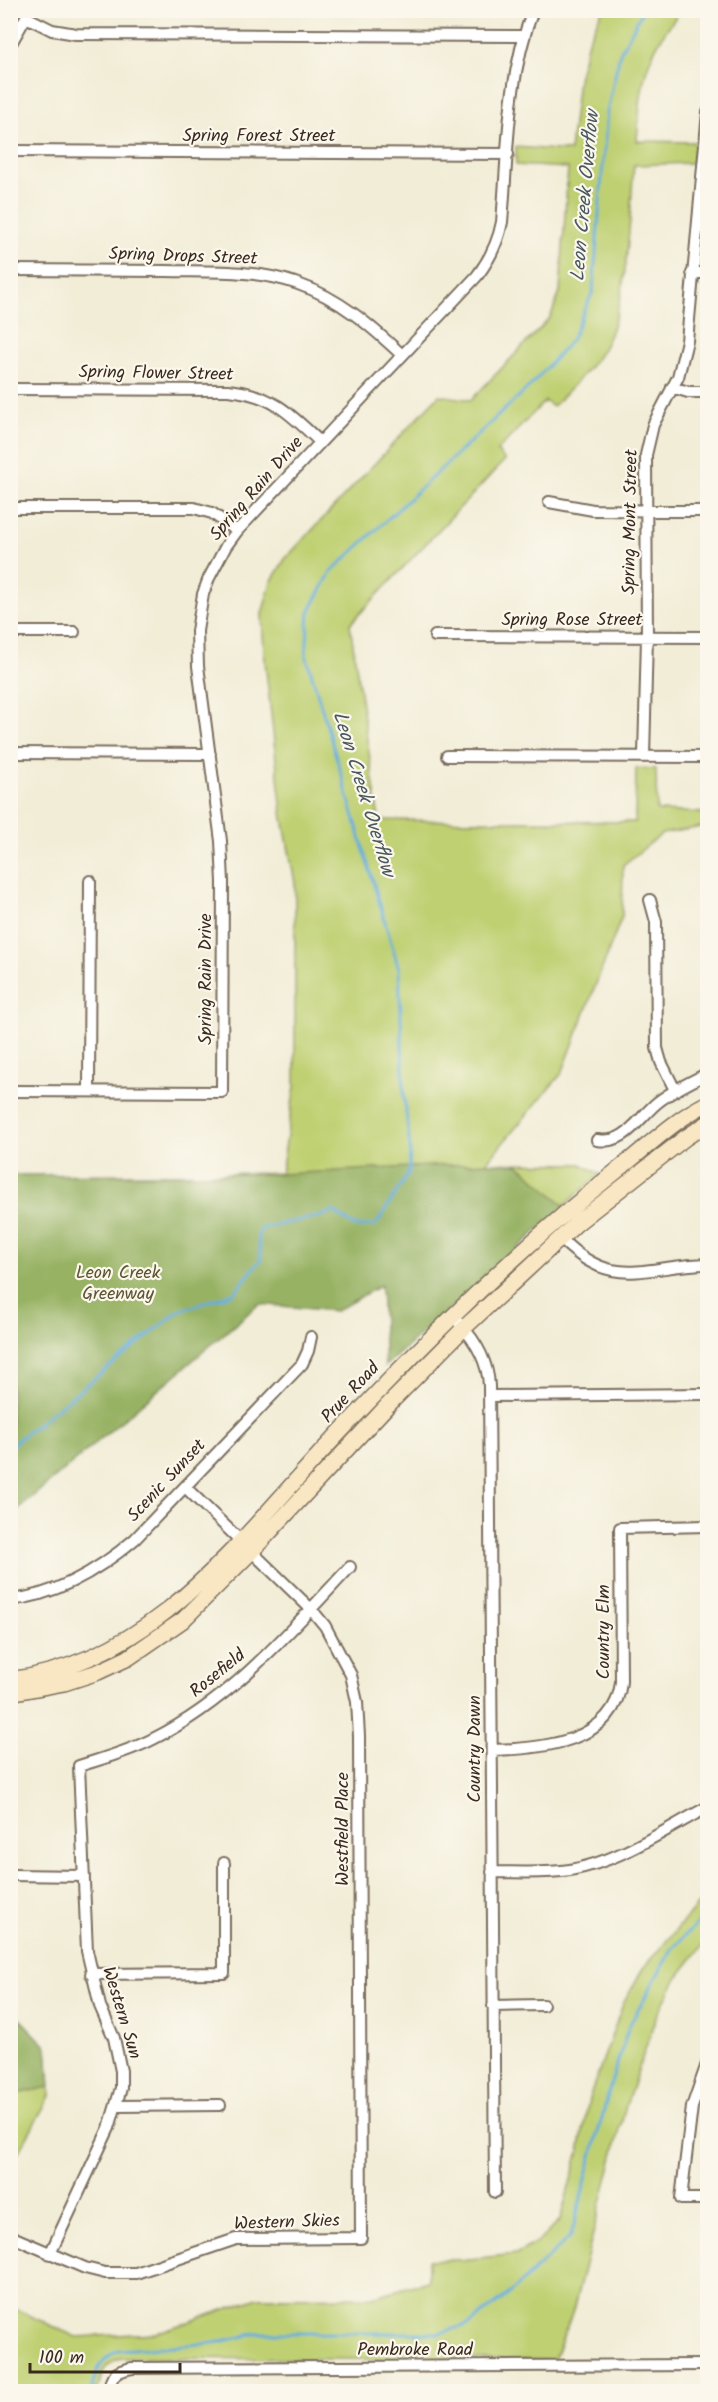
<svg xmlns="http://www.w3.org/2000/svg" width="718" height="2402" viewBox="0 0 718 2402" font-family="Kalam,sans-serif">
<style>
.green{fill:#bfd072;stroke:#7d7d48;stroke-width:1.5}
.forest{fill:#97b264;stroke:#696e41;stroke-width:1.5}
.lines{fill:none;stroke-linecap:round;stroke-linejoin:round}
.stream{stroke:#63addb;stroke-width:3}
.minor-casing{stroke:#7b6e5f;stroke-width:14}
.secondary-casing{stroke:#7b6e5f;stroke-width:18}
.minor{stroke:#fff;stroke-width:10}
.secondary{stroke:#f9e7c3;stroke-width:15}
.labels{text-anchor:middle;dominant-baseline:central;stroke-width:4.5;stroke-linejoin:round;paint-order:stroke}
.street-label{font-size:18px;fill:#3b2a1e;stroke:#fbf7ec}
.park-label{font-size:18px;fill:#5c5433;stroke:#fbf7ec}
.water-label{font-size:20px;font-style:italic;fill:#495860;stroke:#fbf7ec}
</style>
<rect width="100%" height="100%" fill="#fbf7ec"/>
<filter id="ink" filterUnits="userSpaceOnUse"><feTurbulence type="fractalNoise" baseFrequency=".0167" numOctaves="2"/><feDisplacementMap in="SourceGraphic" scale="12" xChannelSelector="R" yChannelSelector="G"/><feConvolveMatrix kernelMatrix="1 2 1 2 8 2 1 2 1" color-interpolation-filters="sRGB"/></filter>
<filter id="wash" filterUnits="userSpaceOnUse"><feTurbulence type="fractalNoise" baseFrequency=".008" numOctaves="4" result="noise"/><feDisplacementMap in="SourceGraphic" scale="24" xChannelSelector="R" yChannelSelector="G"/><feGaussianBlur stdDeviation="1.35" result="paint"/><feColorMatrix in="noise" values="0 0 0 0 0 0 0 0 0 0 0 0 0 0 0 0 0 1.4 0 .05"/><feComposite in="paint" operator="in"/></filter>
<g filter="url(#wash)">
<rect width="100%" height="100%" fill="#f2edd7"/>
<path class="green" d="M602,11H681C643,56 641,84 637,141L695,142L692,163L634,165C629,217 629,313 599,355C586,374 568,390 553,407L545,401L497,451L505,460L350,624L379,820L635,822L636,768L656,769L657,811L707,813V826L662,834L623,865L622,916L562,1073L486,1163L581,1164L600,1174L385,1366L381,1284L259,1304L11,1515V1175L281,1173L295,1086V883L282,813L264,652L262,614L271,582L285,559L439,395L471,400L550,318L560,292L568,168L516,165V147L570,151L578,79L588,41Z
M445,1334V1337L302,1488L333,1449Z
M707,1894V1940L677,1978L656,2017L626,2106L573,2311L554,2360L121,2358C106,2363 101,2372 99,2387L95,2389L94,2391H11V2307L76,2337L156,2333L258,2298L373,2297L428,2281V2260H460L517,2254L541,2239L560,2220L580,2147L589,2099L623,2004L644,1967Z
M10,2009L47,2047L50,2096L11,2165Z"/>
<path class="forest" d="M486,1163L518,1164L565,1206L385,1366L381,1285L336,1311L259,1304L11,1515V1175L281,1174Z
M10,2009L47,2047L50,2087L11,2095Z"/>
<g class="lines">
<path class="stream" d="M10,1446L179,1311L234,1293L261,1259L258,1235L262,1228L325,1215L333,1211L356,1227L376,1225L409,1172L410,1148L404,1095L399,969L306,655L309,612L331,572L532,384L572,339L593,291L607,112L620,53L643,10
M89,2392L91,2390C97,2371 100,2358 119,2350L214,2343L258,2333H440L470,2324L510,2293L571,2236L611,2083L629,2026L672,1949L708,1912"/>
</g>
</g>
<g filter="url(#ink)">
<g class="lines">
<g class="minor-casing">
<path id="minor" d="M10,45L26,17L52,30L76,34L523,36
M10,151L508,154
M10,270C62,270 114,271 166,271C210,272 256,269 298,284C339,298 371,326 402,355
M692,273H708
M672,387L688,392H708
M10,389L228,390C271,394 290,413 320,442
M549,502L593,510L708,511
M10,508H194L212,513L237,531
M10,632H74
M435,636L708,637
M10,753L210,754
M447,756L708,757
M644,756L647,637L646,455L653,425L678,377L687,341L708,112
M650,900L656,922L657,1048L661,1062L675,1090
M10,1091L222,1092L223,882L221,841L198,666L197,631L203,594L209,578L226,546L237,531L477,276C490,259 498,243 502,222C508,151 507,78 533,10
M89,1091L90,881
M597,1140C626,1145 638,1118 658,1102C673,1090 691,1082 708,1073
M561,1239C614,1292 644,1265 708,1264
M459,1323C475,1340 488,1362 489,1386L495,2192
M489,1396L708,1394
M10,1600C58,1595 100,1569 135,1539L302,1364L308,1351L311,1337
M492,1750C540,1749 615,1743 621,1682L620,1528L708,1526
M492,1872C518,1872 544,1874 570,1870C619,1862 664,1830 708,1807
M10,1875L84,1876
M91,1974L224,1973V1863
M493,2006L543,2005
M708,2061L692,2107L681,2199H708
M117,2106L220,2105
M10,2236L85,2268L105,2273H136L236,2239L361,2238L359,1736L357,1702L351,1675L325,1626L311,1609L185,1487
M50,2254L109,2128L121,2088V2071L114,2038L100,2006L87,1951L79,1766C104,1758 130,1751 153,1739C233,1699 290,1631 350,1567
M109,2392C110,2375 116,2371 132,2368L708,2365"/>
</g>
<g class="secondary-casing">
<path id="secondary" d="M10,1680C153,1661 234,1547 325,1448C417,1349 513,1253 619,1169C647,1147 675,1119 708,1103
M10,1693L64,1683L98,1672L128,1658L183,1620L251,1552L387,1406L464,1328L577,1223L685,1138L708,1123"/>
</g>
<use href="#minor" class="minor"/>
<use href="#secondary" class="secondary"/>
</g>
</g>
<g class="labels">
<g class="street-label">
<text x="259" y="136">Spring Forest Street</text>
<text transform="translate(183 257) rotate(2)">Spring Drops Street</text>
<text transform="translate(156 374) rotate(1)">Spring Flower Street</text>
<text transform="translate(257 489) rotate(-49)">Spring Rain Drive</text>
<text transform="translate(631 522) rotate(-89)">Spring Mont Street</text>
<text x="572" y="620">Spring Rose Street</text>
<text transform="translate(206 979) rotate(-90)">Spring Rain Drive</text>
<text transform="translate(351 1393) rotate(-47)">Prue Road</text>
<text transform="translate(167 1481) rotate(-47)">Scenic Sunset</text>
<text transform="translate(604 1632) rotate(-90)">Country Elm</text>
<text transform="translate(218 1674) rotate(-39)">Rosefield</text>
<text transform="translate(475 1749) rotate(-90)">Country Dawn</text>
<text transform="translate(343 1829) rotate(-90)">Westfield Place</text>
<text transform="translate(121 2013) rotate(73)">Western Sun</text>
<text transform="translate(287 2223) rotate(-2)">Western Skies</text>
<text x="415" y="2350">Pembroke Road</text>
</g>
<g class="park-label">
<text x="118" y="1273">Leon Creek<tspan x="118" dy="21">Greenway</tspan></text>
</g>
<g class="water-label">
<text transform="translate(586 196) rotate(-85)">Leon Creek Overflow</text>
<text transform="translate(363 794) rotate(73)">Leon Creek Overflow</text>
</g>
</g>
<rect width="718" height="2402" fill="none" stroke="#fbf7ec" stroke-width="36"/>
<path d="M30 2363v9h150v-9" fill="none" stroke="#3b2a1e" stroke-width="3"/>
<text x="39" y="2363" font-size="18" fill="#3b2a1e" stroke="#fbf7ec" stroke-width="4.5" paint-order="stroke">100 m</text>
</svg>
